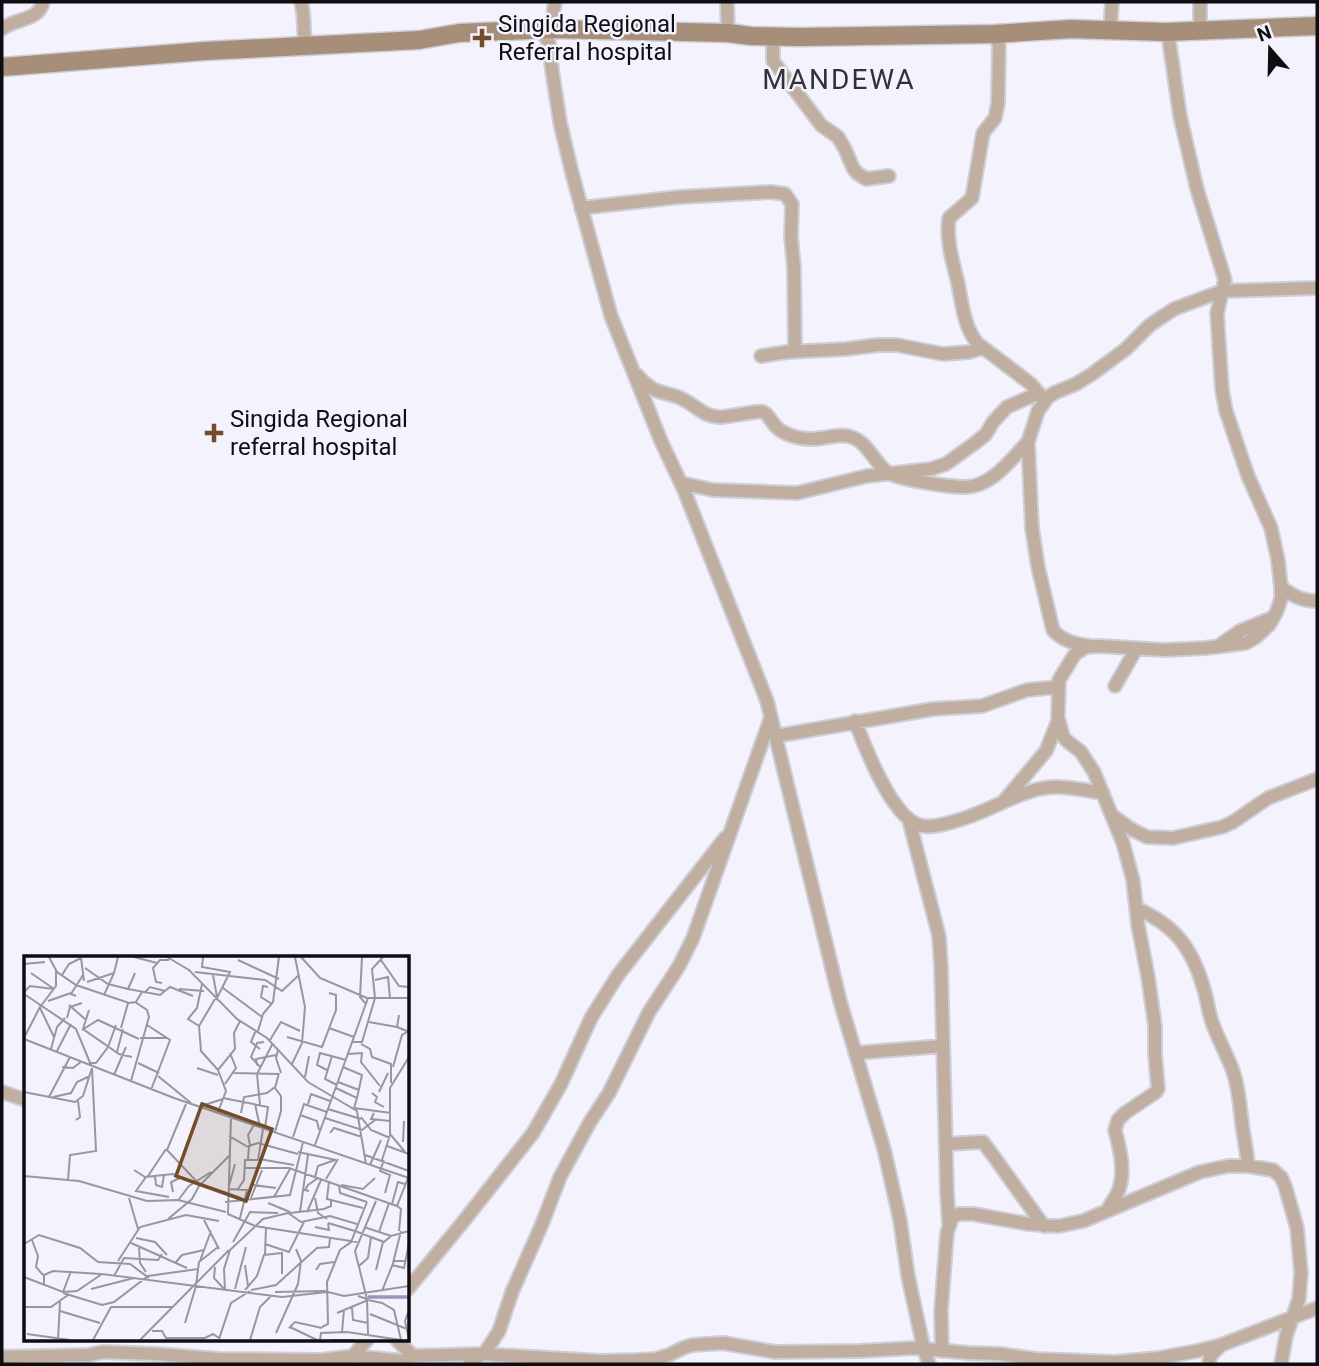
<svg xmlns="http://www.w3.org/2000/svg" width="1319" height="1366" viewBox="0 0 1319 1366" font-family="Roboto,sans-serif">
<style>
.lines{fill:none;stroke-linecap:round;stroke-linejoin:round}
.street-casing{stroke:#ceced7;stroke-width:16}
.secondary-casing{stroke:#ceced7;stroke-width:21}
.street{stroke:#c0afa1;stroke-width:12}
.secondary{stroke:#a78e79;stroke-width:18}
.poi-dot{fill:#734c29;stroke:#f3f2fd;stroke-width:2.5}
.labels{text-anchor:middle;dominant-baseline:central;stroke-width:5;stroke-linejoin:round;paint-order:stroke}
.poi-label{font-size:24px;fill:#0e0e12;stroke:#f3f2fd;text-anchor:start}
.quarter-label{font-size:28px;letter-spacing:2px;fill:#32313a;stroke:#f3f2fd}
.inset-river{fill:none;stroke:#9a94bf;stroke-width:3.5}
.inset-road{fill:none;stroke:#97979f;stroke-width:2}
.view{fill:#734c29;fill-opacity:0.15;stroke:#734c29;stroke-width:3.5}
.inset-edge{fill:none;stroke:#0e0e12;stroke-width:3.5}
</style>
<rect width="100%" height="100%" fill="#f3f2fd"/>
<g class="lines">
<g class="street-casing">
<path id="street" d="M301,2L303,12L305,45
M727,2L728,33
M2,29C15,18 39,21 43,2
M551,29L555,2
M541,30L549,43L552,70L560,122L572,173L611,316L661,441L684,490L767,701L840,1001L884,1149L900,1220L908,1276L924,1350L929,1364
M1200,30V2
M1110,31L1112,2
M994,34L999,45L998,103L995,118L983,133L972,198L949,218C946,240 952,259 957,279C962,301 963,325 977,343L1031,384L1045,401
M767,36L773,43V61L821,125L838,137L845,149L853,168L857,173L866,179L889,176
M581,208L679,197L771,192L785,194L792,204L791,236L794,268L795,351
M761,356L787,352L846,349L878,345H897L943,354L969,352L983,348
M637,375C641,380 647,385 653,389C661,393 670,394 678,397C694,403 704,418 721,417C730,417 758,410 763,412C770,414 772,428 785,433C797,439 809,440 822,438C831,437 840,434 848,436C867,440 873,461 887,472C898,480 951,487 965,487C992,487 1011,459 1028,442
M681,483L713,490L797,493L867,476L931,469L946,464L975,443L986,434L993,422L1007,407L1039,393
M1281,587C1293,596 1302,601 1317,601
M1090,646C1076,644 1062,641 1053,630L1038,567L1032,528L1028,442L1038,411L1048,397L1054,393L1076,384L1092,374L1126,349L1150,325L1174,309L1222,291L1317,288
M1217,647L1240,631L1272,618
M1115,686L1136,649
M855,721C865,747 893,822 923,826C935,828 953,822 965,818C990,810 1013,795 1039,789C1060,784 1083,790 1103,793
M776,736L933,709L982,706L1027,690L1058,687
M1004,801L1046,751L1058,721
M1113,816L1131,829L1147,837L1173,838L1222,827L1233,822L1268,798L1317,779
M909,820L939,936L941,966L947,1192L949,1225
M1136,908C1174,925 1191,946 1203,986C1207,998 1208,1010 1212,1022C1218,1039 1227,1055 1233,1071C1239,1089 1240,1106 1242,1124C1244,1138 1247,1152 1248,1166
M855,1053L943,1046
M2,1092L26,1100
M946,1144L983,1142C1004,1170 1023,1198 1044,1226
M1107,1211C1110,1205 1115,1198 1118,1192C1126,1173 1120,1149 1115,1130L1118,1120L1125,1113L1156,1092L1158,1089L1155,1053V1026L1148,977L1138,925L1133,880L1123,843L1094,772L1081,752L1066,740L1063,736L1058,718L1059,680L1075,654L1086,647L1099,646L1165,650L1205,648L1246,643L1256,637L1269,625L1276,613L1281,599V587L1278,560L1271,528L1248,476L1226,411L1222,390L1217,313L1225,280L1197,189L1180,116L1169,40L1165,32
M408,1289L463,1222L533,1133L561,1084L591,1018L618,975L725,838
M397,1340L413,1356L480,1354L600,1361L638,1360L656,1359L669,1355L683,1348L692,1345L723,1343L775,1352L859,1351L915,1348L969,1353L1001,1354L1035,1359L1115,1362L1159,1358L1197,1351L1221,1345
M942,1351L941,1311L947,1233L952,1218L958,1214H973L1029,1224L1059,1226L1083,1221L1200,1172L1228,1166H1248L1273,1170L1281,1177L1285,1186L1297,1228L1301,1273L1299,1299L1286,1336L1281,1364
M2,1357L88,1355L103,1352L157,1354L219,1359L321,1360L354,1356L403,1361L413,1356
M350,1359L367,1340
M469,1364L486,1351L499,1331L512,1292L542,1224L560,1177L590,1122L609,1093L649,1012L679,966L693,938L771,717
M1209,1364L1210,1356L1221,1345L1317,1308"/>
</g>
<g class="secondary-casing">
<path id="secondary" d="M2,67L205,51L419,40L459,33L551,29L728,33L751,36L800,37L994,34L1071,29L1165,32L1317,26"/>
</g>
<use href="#street" class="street"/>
<use href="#secondary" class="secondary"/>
</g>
<g class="poi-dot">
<path d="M478.5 27.5h7v7h7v7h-7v7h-7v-7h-7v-7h7z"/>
<path d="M210.5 422.5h7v7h7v7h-7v7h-7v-7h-7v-7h7z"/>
</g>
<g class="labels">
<g class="poi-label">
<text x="498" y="24">Singida Regional<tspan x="498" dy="28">Referral hospital</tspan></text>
<text x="230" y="419">Singida Regional<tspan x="230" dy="28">referral hospital</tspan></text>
</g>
<g class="quarter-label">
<text x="839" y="79">MANDEWA</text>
</g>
</g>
<g transform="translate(24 956)">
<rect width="385" height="385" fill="#f3f2fd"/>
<path class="inset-river" d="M344,341H385"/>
<path class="inset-road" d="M25,1L33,16L52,29L105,47L112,46L118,36M110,1L133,7M143,1L165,14L213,63L243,82L284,126L333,155L342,208M179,1L178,11L206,16L192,44M277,1L296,22L343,42M338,1L336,41L341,47M57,2L60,25M214,4L255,23M357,4L375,30L385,31M0,8L21,6M61,12L84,28L104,33M171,16L241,24L258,35L275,19M7,17L30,33M111,17L104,33L136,39L146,31L169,40M38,19L45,8L57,2M189,19L193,41M351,24L364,21L366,42M63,26L90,17L94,1M138,27L132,26L129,12L136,4H145M178,28L173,52L164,63L175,70L177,95L194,114M244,31L239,30L237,41L248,48M199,32L238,61M155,33L180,35M0,36L6,30L30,33M120,37L126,31L141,35M0,38L52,73L67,109M80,39L90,17M52,40L47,38L59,19M351,42L348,13L359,1M24,45L47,37M45,49L61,63M16,51L32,30V15M16,52L30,81M65,54L59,73L95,98L108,101M375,59L373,71L383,75M43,62L46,51L58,47M345,66L373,71M123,69L146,84L127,134M175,70L191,43M97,72L104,47M305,72L330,81M58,74L74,64L115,83M232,74L227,86L236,93M234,75L239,58L249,46L255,1M263,81L298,91L312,54V39L305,37M0,82L17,49M116,82H144M0,83L150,142L385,222M246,84L257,66L276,75M328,86H338L351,42M337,88L346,93L348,101L367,108V127M27,93L33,71L41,62M254,94L252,102L257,117M33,95L47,68M93,96L99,73M324,98L338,97L337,106L356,130M308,100L301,123L313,129M67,107H72L84,91L92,69M114,107L135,117M268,108L278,87L281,51L271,1M233,109L232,103L252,99M38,111L49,112L58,105M319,111L338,119L333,142M369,111L378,79L385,75M173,112L194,119M237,112L227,101L233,87L240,86M303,114L293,109L296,97L322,104M210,117L255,118M90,119L102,91M134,120L167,147M281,121L285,100M107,125L125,61L123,54L111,46M314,126L335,134M201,128L212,112L206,97M312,132L333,142L330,152M0,136L51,146L59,140L68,112M355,136L364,117M348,137L353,141L351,146L360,151M25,141L46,101M29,141L47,137L53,126L66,120M199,142L244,151L241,172M162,148L143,194L174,227L217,242M231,148L236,171M284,148L287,138L306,145M236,149L233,118L249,87M177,150L199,143M330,152L367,157M304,153L337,163M194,156L202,135L194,114L211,93L210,77L216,65M217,157L220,141L243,137L251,131M350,157L347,163L366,165M276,159L293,165L295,174M207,161L204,258L231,270L333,286M337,161L347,174L366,182M301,162L338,174L351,164M52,164L56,161L54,145M251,176L257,155V140L251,132L255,117M306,177L310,172L338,181M205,180L224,191M269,181L280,148L303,156M379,186L380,165M226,189L224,179L230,169M291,189L344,42H385M363,190L385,198M274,196L312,204M381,196L366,178V132L385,101M341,199L385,215M224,203L225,190L234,187L274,198M235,203L270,209M358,204L366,179M360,204L356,215L366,219L361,237M346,209L357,184M221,212H265L373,250M110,214L121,221L149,218L173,227M0,220L55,225L123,245L154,244L202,256M124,220L142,193M131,220L132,229L138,231L140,219M122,221L112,235L145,241M291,221L294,210L311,204M302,223L314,203M44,224L46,199L72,195L68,112M305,225L303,243L339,252M229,229L252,232M315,229L316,237L343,246M317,229L339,233L351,222M205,230L211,208M204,233L223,234L216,262M214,233L220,224L221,204H234L239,173M285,235L281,234L284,229L294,222M149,236L147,226L158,221M250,241L266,213M105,242L114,273M227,242L238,214M291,242L294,257L303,263M155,243L165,230L187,216M201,246L266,239L279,186M244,247L266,256M368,248L374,226L381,228M276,256L284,199M283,256L297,224M266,257L300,253L307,250V243M144,263L168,243L175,230L205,200M180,264L195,293M304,267L331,275M291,271L305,274L304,267M340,271L367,280L385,275M331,275L360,286L367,280M375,275L377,253L373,250L384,222M355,276L365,247M112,282L131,286L143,299M8,284L14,300L12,311L19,319M209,286L226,256L254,257M107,287L163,312M0,288L15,279L56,292L74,306L106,308L125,322M241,288L265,296L280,266M115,292L116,307L122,316M272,293L277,305L274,328M258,296V318M241,298L242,272M94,305L116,271L162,259L195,265M176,305L187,275M152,306L158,299L180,294M369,307L377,275M221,309L224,330M368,309L380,312L385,287M335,310L344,302L347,281M191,311L190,322L201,334M292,314L296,308L310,306M352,314L359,286M90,320L100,302L134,304L138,298M0,321L39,336L53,335L78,318L258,341L303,336M20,328V319L29,315L77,318M172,329L175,306L194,291M67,333L110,322M211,333L222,291M201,334L200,313L206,294L239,263L264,257L277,266L306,260L333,268M221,334L233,320L240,299L258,297M227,334L252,329L293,292L305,291L306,282M358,335L370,305H381M39,336L47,315M251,336L300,335L320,340L385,330M39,337L78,349L90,346L124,320L174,313M334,340L343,343L344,378M343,343L331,295L352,245M0,351H27L44,339M87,351H149M328,351L329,364L344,367M385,354L381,365L385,383M36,355L76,367M313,357L344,344L358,347L370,354L377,384M346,358L383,373M161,367L172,330M266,371L293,384M298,371L304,368L303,326L316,294L327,286L343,246M265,372L271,366L298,372M128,375H138L142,382H181L189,378L195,382M318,376L320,354M252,377L274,328M3,378L46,384M34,383L36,346M195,383L207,347L226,335M69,384L87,351M116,384L205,294M226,384L236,351L247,340M296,384L297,377L323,376L377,384M308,384H330"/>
<path class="view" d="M178,148L248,173L222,245L152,220Z"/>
<rect width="385" height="385" class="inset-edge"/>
</g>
<rect width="1319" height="1366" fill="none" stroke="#0e0e12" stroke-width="7"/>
<g transform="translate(1270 49) rotate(340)" stroke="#f3f2fd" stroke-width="5" paint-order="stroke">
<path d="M0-5L12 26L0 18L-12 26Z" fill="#0e0e12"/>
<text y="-10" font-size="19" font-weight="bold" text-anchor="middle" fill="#0e0e12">N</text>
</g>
</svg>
